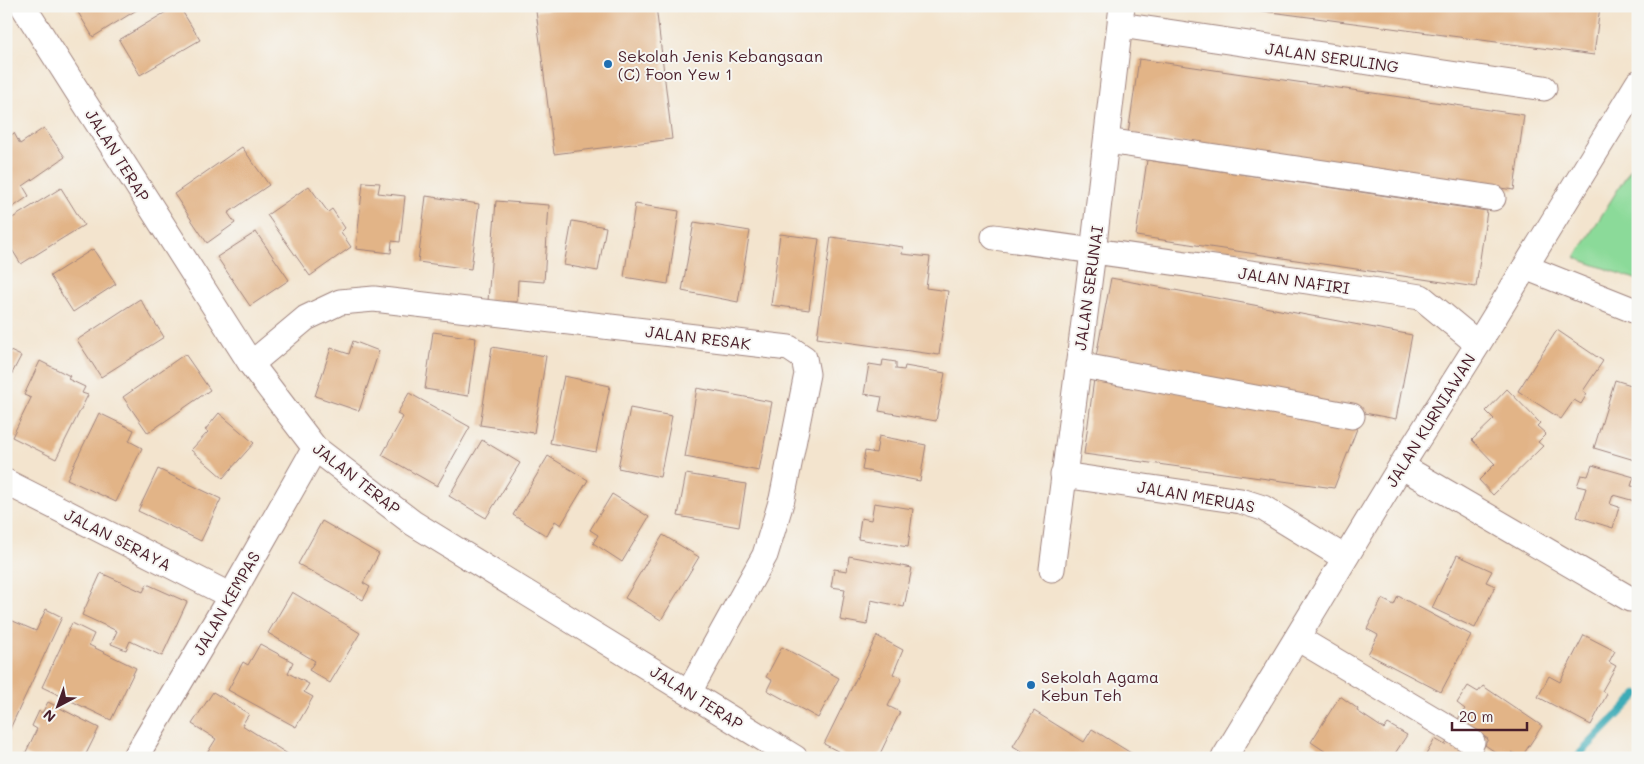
<svg xmlns="http://www.w3.org/2000/svg" width="1644" height="764" viewBox="0 0 1644 764" font-family="Mali,sans-serif">
<style>
.green{fill:#8bda99;stroke:#6a7c62}
.lines{fill:none;stroke-linecap:round;stroke-linejoin:round}
.stream{stroke:#3cacb7;stroke-width:8}
.building{fill:#e2b487}
.minor-casing{stroke:#9e827c;stroke-width:27}
.minor{stroke:#fff;stroke-width:25}
.poi-dot{fill:#1f6fb2;stroke:#f6f6f2;stroke-width:2}
.labels{text-anchor:middle;dominant-baseline:central;stroke-width:4;stroke-linejoin:round;paint-order:stroke}
.poi-label{font-size:16px;fill:#4a1f2b;stroke:#f6f6f2;text-anchor:start}
.street-label{font-size:16px;fill:#4a1f2b;stroke:#f6f6f2}
</style>
<rect width="100%" height="100%" fill="#f6f6f2"/>
<filter id="ink" filterUnits="userSpaceOnUse"><feTurbulence type="fractalNoise" baseFrequency=".02" numOctaves="2"/><feDisplacementMap in="SourceGraphic" scale="10" xChannelSelector="R" yChannelSelector="G"/><feConvolveMatrix kernelMatrix="1 2 1 2 8 2 1 2 1" color-interpolation-filters="sRGB"/></filter>
<filter id="wash" filterUnits="userSpaceOnUse"><feTurbulence type="fractalNoise" baseFrequency=".0096" numOctaves="4" result="noise"/><feDisplacementMap in="SourceGraphic" scale="20" xChannelSelector="R" yChannelSelector="G"/><feGaussianBlur stdDeviation="1.12" result="paint"/><feColorMatrix in="noise" values="0 0 0 0 0 0 0 0 0 0 0 0 0 0 0 0 0 1.4 0 .05"/><feComposite in="paint" operator="in"/></filter>
<g filter="url(#wash)">
<rect width="100%" height="100%" fill="#f3e4ce"/>
<path class="green" d="M1638,157V280L1575,258Z"/>
<g class="lines">
<path class="stream" d="M1576,758L1638,694"/>
</g>
<g id="blocks">
<path class="building" d="M81,6H143L93,37L76,9Z
M176,6H179L200,40L140,75L119,40Z
M579,6H656L672,139L554,154L536,11Z
M1226,6H1600L1594,55Z
M1139,59L1524,115L1514,190L1128,134Z
M44,128L65,157L23,186L29,196L6,212V139L14,133L20,144Z
M242,147L269,185L228,213L235,223L207,243L174,194Z
M1147,160L1487,211L1476,287L1136,236Z
M363,182L380,183L378,193L405,196L400,242L392,241L391,253L356,249Z
M309,186L328,212L332,209L345,228L341,232L351,247L310,276L267,215Z
M61,188L84,225L21,264L6,240V222Z
M426,196L479,204L471,269L418,262Z
M496,201L549,205L544,282L518,280L517,302L488,301Z
M635,204L679,211L668,284L624,277Z
M572,221L606,227L598,271L564,265Z
M694,222L750,231L738,302L682,291Z
M256,232L289,280L250,306L217,257Z
M780,234L819,239L809,310L771,305Z
M831,237L903,247L902,254L930,257L926,288L948,291L939,355L817,338Z
M93,249L116,284L73,312L50,276Z
M1111,278L1412,335L1396,419L1095,362Z
M140,299L164,337L101,377L77,340Z
M1557,330L1603,361L1583,391L1587,394L1581,404L1574,400L1561,419L1518,391Z
M433,332L476,338L468,396L425,389Z
M353,341L379,351L359,411L315,396L331,348L349,354Z
M492,347L546,356L534,433L480,425Z
M6,349L21,356L6,385Z
M185,354L210,390L148,433L123,397Z
M883,360L896,362V369L904,370L905,366L945,373L936,421L879,411L882,397L864,394L869,364L882,366Z
M40,361L70,376L68,379L85,387L82,393L88,395L56,459L12,437L31,398L24,395Z
M1638,364V461L1594,448L1615,380L1631,385Z
M564,376L610,386L596,452L550,443Z
M1094,379L1360,421L1334,488L1084,454Z
M697,388L772,402L759,471L685,457Z
M1507,389L1540,423L1537,426L1546,434L1538,442L1543,446L1493,495L1479,480L1495,464L1472,440L1494,419L1486,411Z
M409,393L470,427L437,486L382,455L403,417L397,414Z
M630,408L672,416L660,477L618,468Z
M99,413L134,430L129,441L142,448L116,502L67,479Z
M219,413L254,443L223,478L191,450L208,432L205,430Z
M879,436L926,445L920,481L862,470L865,451L876,453Z
M482,440L520,463L486,518L449,496Z
M548,456L588,480L561,525L555,521L547,536L513,515Z
M1592,465L1634,477L1631,486L1638,487V502L1613,495L1610,504L1619,507L1613,528L1577,517L1586,488L1577,486L1581,475L1588,476Z
M158,469L221,499L201,541L138,511Z
M686,474L746,484L739,527L678,516Z
M612,494L649,517L622,562L593,543L598,535L590,530Z
M874,503L913,509L908,547L858,539L861,518L871,520Z
M322,521L379,554L363,583L370,587L363,600L298,564Z
M663,535L699,557L661,620L625,598Z
M1457,555L1492,571L1486,582L1495,586L1475,628L1432,608Z
M849,556L912,568L904,607L871,600L867,625L840,620L845,589L831,587L834,569L847,571Z
M101,573L143,592L147,584L187,602L162,656L130,641L126,650L111,644L117,631L82,615Z
M292,592L360,633L330,683L309,670L315,661L268,633Z
M1398,596L1471,635L1441,692L1368,654L1378,635L1367,629L1382,599L1394,605Z
M46,609L62,617L8,733L6,732V618L36,631Z
M72,623L94,634L89,645L136,668L111,720L42,687Z
M1584,635L1615,651L1609,662L1616,666L1602,691L1607,694L1591,725L1538,697L1549,676L1560,682Z
M877,636L903,650L893,674L902,678L888,706L900,712L878,758H851L824,744Z
M260,644L293,662L288,673L309,684L304,692L313,697L296,727L228,690L243,662L248,665Z
M782,647L839,678L818,718L767,690L772,680L766,677Z
M1468,686L1478,692L1483,686L1542,726L1521,758L1512,752L1509,758H1504L1485,745L1488,739L1458,719L1465,709L1457,703Z
M213,692L249,714L242,725L294,758H204L216,739L192,724Z
M1340,696L1358,709L1357,711L1384,729L1388,724L1407,735L1392,758H1335L1311,742Z
M48,702L99,728L84,758H33L25,754L37,729L32,726L39,711L42,713Z
M1034,711L1084,742L1092,729L1139,758H1032L1013,746Z
M1435,739L1445,745L1448,740L1479,758H1424Z"/>
</g>
</g>
<g filter="url(#ink)">
<use href="#blocks" fill-opacity="0" stroke="#9e827c" stroke-width="1"/>
<g class="lines">
<g class="minor-casing">
<path id="minor" d="M23,6L251,364L315,448L413,523L795,758
M1120,25L1544,88
M1107,141L1493,198
M994,237L1421,297L1478,344
M1525,267L1638,312
M251,364L306,318L340,302L374,299L789,348L804,358L807,374L782,499L765,555L689,692
M1078,365L1352,416
M1401,466L1630,599
M1063,475L1241,501L1263,508L1345,558
M6,482L231,596
M1052,569L1093,252L1122,6
M1297,638L1472,742
M135,758L231,596L315,448
M1224,758L1401,466L1478,344L1638,83"/>
</g>
<use href="#minor" class="minor"/>
</g>
</g>
<g class="poi-dot">
<circle cx="608" cy="64" r="5"/>
<circle cx="1031" cy="685" r="5"/>
</g>
<g class="labels">
<g class="poi-label">
<text x="618" y="55">Sekolah Jenis Kebangsaan<tspan x="618" dy="18">(C) Foon Yew 1</tspan></text>
<text x="1041" y="676">Sekolah Agama<tspan x="1041" dy="18">Kebun Teh</tspan></text>
</g>
<g class="street-label">
<text transform="translate(1332 57) rotate(8)">JALAN SERULING</text>
<text transform="translate(118 155) rotate(58)">JALAN TERAP</text>
<text transform="translate(1294 280) rotate(8)">JALAN NAFIRI</text>
<text transform="translate(1088 288) rotate(-82)">JALAN SERUNAI</text>
<text transform="translate(698 337) rotate(7)">JALAN RESAK</text>
<text transform="translate(1430 420) rotate(-58)">JALAN KURNIAWAN</text>
<text transform="translate(357 478) rotate(38)">JALAN TERAP</text>
<text transform="translate(1196 496) rotate(10)">JALAN MERUAS</text>
<text transform="translate(118 539) rotate(27)">JALAN SERAYA</text>
<text transform="translate(226 603) rotate(-60)">JALAN KEMPAS</text>
<text transform="translate(697 697) rotate(32)">JALAN TERAP</text>
</g>
</g>
<rect width="1644" height="764" fill="none" stroke="#f6f6f2" stroke-width="25"/>
<g transform="translate(58 706) rotate(221)" stroke="#f6f6f2" stroke-width="4" paint-order="stroke">
<path d="M0-4L9 19L0 12L-9 19Z" fill="#4a1f2b"/>
<text y="-8" font-size="14" font-weight="bold" text-anchor="middle" fill="#4a1f2b">N</text>
</g>
<path d="M1452 722v8h75v-8" fill="none" stroke="#4a1f2b" stroke-width="2.5"/>
<text x="1459" y="722" font-size="15" fill="#4a1f2b" stroke="#f6f6f2" stroke-width="4" paint-order="stroke">20 m</text>
</svg>
